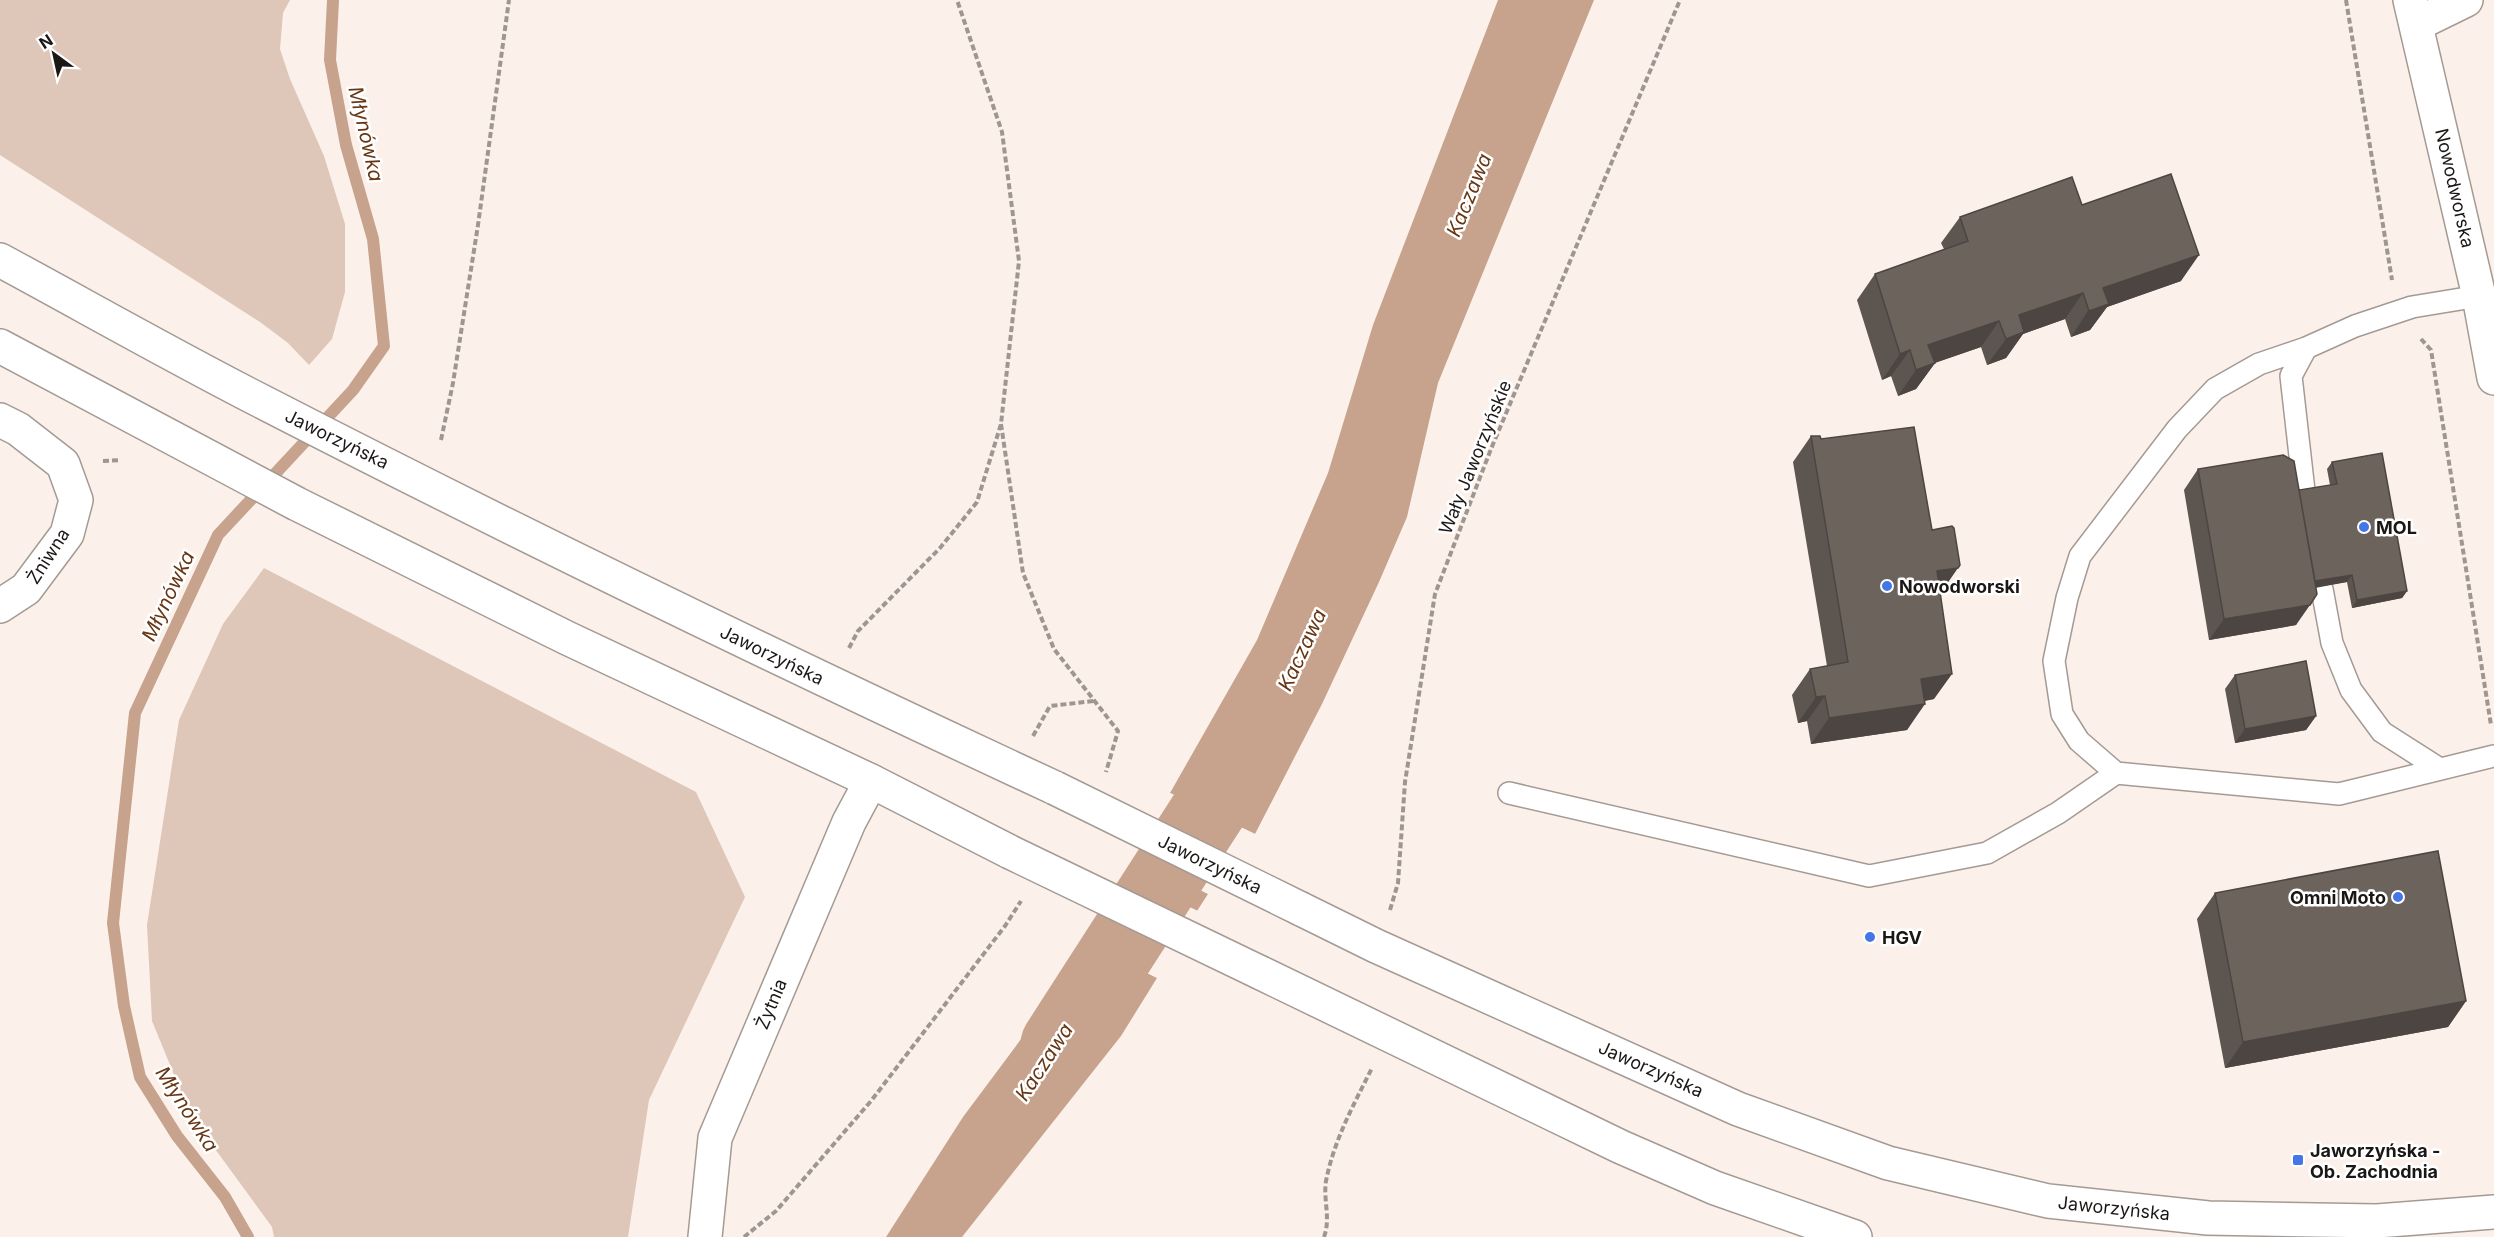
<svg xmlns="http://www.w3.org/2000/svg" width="2494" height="1237" viewBox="0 0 2494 1237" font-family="Inter,sans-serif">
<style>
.green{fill:#dec6b8}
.water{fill:#c7a38d}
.pier{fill:#fcf1ea}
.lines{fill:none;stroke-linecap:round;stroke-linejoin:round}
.stream{stroke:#c7a38d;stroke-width:12}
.river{stroke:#c7a38d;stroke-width:75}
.lane-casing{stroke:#a49a94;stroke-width:24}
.street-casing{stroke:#a49a94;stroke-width:36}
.secondary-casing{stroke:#a49a94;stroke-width:36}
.path{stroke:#9e9691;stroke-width:4;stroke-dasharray:6 3;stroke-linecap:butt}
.lane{stroke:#fff;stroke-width:21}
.street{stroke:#fff;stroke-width:33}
.secondary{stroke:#fff;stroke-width:33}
.secondary-bridge-casing{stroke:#a49a94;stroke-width:36;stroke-linecap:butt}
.secondary-bridge{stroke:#fff;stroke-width:33}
.wall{fill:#5d5550}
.shaded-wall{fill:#4c4541}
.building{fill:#6c635d;stroke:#4c4541;stroke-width:1.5}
.poi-dot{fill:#4476e7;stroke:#fff;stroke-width:2}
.labels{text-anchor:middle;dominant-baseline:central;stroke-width:5;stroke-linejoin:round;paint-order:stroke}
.street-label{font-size:18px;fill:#1b1715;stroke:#fff}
.poi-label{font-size:18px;font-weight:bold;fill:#1b1715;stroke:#fff;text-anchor:start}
.water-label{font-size:20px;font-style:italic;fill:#673715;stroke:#fff}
</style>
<rect width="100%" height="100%" fill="#fcf1ea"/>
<path class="green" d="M0,0H290L283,13L280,49L290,79L324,156L345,224V292L332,339L309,365L288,343L260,322L0,155Z
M264,568L696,792L745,897L649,1100L628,1237H274L272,1227L191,1116L152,1021L147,925L179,720L223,624Z"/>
<path class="water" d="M1498,0H1594L1438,383L1407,517L1379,582L1322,704L1255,834L1170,793L1257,640L1328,473L1373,325Z
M1145,863L1208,894L1197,911L1133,880Z
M1088,944L1157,978L1121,1036L962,1237H886L963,1117L1033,1023Z"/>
<path class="pier" d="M1168,791L1170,793L1257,835L1253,836L1169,795Z
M1146,860L1210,891L1211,895L1142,861Z
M1130,879L1133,880L1200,912L1196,914L1131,883Z
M1089,942L1159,975L1160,979L1085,943Z"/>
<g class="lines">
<path class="stream" d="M248,1237L225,1197L177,1136L140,1077L124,1006L113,923L135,713L218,535L353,390L384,346L373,239L346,145L330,60L333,0"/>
<path class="river" d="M1058,1044L1264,724"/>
<g class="lane-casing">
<path id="lane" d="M2304,491L2291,376L2306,348L2355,326L2412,307L2479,296
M2322,589L2332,643L2351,690L2382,732L2440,769
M2116,773L2079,741L2062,714L2054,661L2067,598L2080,556L2177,429L2215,389L2259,364L2306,348
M1509,793L1869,876L1987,853L2058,813L2116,773L2339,794L2494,756"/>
</g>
<g class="street-casing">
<path id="street" d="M2417,24L2466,0
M0,420L18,429L63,464L76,500L67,534L26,589L0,606
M705,1237L715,1138L849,822L871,781"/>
</g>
<g class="secondary-casing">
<path id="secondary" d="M2410,0L2479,296L2494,378
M0,260C87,307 173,356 261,401C523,536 788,664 1055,788
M0,346L297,504L567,638L871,781L1010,852
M1301,909L1376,946L1738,1109L1888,1163L2048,1201L2208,1218L2377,1221L2494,1212
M1261,973L1621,1147L1715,1188L1855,1237"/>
</g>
<path class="path" d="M2346,0L2392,280
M2421,339L2431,350L2491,725
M1001,424L1023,573L1054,649L1118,731L1106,772
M441,440L453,383L478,225L509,0
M103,461L121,460
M849,648L858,631L940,548L977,502L1001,424L1019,261L1002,132L957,0
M1033,736L1050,706L1094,701
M1390,910L1398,883L1405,782L1435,594L1491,449L1680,0
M744,1237L776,1211L871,1101L1005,926L1021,901
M1324,1237C1331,1218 1323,1200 1326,1181C1334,1140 1354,1104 1372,1068"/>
<use href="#lane" class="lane"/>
<use href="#street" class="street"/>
<use href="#secondary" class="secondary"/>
<g class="secondary-bridge-casing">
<path id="secondary-bridge" d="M1055,788L1301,909
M1010,852L1261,973"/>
</g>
<use href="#secondary-bridge" class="secondary-bridge"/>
</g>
<path class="wall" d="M2082,205L2181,281L2107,307L2090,330L2071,337L2065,319L2023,334L2006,358L1987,365L1981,347L1935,363L1916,389L1898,396L1891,376L1882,380L1857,300L1875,274L1944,249L1941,243L1960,217Z
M1811,436L1821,439L1940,594L1934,699L1925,701L1907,730L1811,744L1807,721L1798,723L1792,695L1810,669L1827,666L1793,462Z
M2332,462L2407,591L2402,598L2352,608L2347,582L2316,587L2296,625L2209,640L2184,490L2198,469L2299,490L2330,485L2327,469Z
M2235,675L2316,716L2306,730L2235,743L2225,689Z
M2215,893L2466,1001L2448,1027L2225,1068L2197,919Z"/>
<path class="shaded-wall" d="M2199,255L2181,281L2107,307L2090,330L2071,337L2103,288Z
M2083,293L2065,319L2023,334L2006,358L1987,365L2006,339L2019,315Z
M1999,321L1981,347L1916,369L1928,345Z
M1910,350L1891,376L1882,380L1900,354Z
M1935,363L1916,389L1898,396L1916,370Z
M1958,568L1940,594L1937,571Z
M2352,575L2347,582L2299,591L2304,583Z
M2407,591L2402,598L2352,608L2357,600Z
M2310,605L2296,625L2209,640L2224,619Z
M1952,674L1934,699L1903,704L1921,679Z
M1825,696L1807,721L1798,723L1816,697Z
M1925,704L1907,730L1811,744L1829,718Z
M2316,716L2306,730L2235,743L2245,729Z
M2466,1001L2448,1027L2225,1068L2243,1042Z"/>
<path class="building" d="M2171,174L2199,255L2103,288L2109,304L2089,311L2083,293L2019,315L2024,332L2006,339L1999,321L1928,345L1935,363L1916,370L1910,350L1900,354L1875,274L1968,241L1960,217L2072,177L2082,205Z
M1914,427L1932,530L1952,526L1954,528L1960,565L1958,568L1937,571L1952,674L1921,679L1925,704L1829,718L1825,696L1816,697L1810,669L1848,662L1811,436H1820L1821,439Z
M2382,453L2407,591L2357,600L2352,575L2315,581L2299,490L2337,484L2332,462Z
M2283,455L2294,461L2317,594L2310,605L2224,619L2198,469Z
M2306,661L2316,716L2245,729L2235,675Z
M2438,851L2466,1001L2243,1042L2215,893Z"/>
<g class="poi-dot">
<circle cx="2364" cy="527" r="6"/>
<circle cx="1887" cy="586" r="6"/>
<circle cx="2398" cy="897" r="6"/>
<circle cx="1870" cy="937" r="6"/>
<rect x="2292" y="1154" width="12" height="12" rx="3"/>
</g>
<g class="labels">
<g class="street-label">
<text transform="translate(2455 188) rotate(77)">Nowodworska</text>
<text transform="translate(337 439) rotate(26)">Jaworzyńska</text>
<text transform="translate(1475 457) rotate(-68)">Wały Jaworzyńskie</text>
<text transform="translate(48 556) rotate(-57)">Żniwna</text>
<text transform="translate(772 655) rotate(26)">Jaworzyńska</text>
<text transform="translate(1210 864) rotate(26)">Jaworzyńska</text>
<text transform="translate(771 1004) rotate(-67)">Żytnia</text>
<text transform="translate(1651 1069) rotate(24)">Jaworzyńska</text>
<text transform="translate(2114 1208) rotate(6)">Jaworzyńska</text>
</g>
<g class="poi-label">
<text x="2376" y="527">MOL</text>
<text x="1899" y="586">Nowodworski</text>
<text x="2386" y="897" text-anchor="end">Omni Moto</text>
<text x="1882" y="937">HGV</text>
<text x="2310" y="1150">Jaworzyńska -<tspan x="2310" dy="21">Ob. Zachodnia</tspan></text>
</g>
<g class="water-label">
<text transform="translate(366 134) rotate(77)">Młynówka</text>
<text transform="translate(1469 195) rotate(-68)">Kaczawa</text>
<text transform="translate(168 596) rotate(-65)">Młynówka</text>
<text transform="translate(1302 650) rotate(-65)">Kaczawa</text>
<text transform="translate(1044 1062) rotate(-57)">Kaczawa</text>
<text transform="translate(187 1109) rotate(57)">Młynówka</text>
</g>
</g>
<g transform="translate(54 54) rotate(327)" stroke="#ffffff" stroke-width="4.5" paint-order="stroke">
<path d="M0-4.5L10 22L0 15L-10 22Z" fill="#1b1715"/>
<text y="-9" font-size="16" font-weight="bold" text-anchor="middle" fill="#1b1715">N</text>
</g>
</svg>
